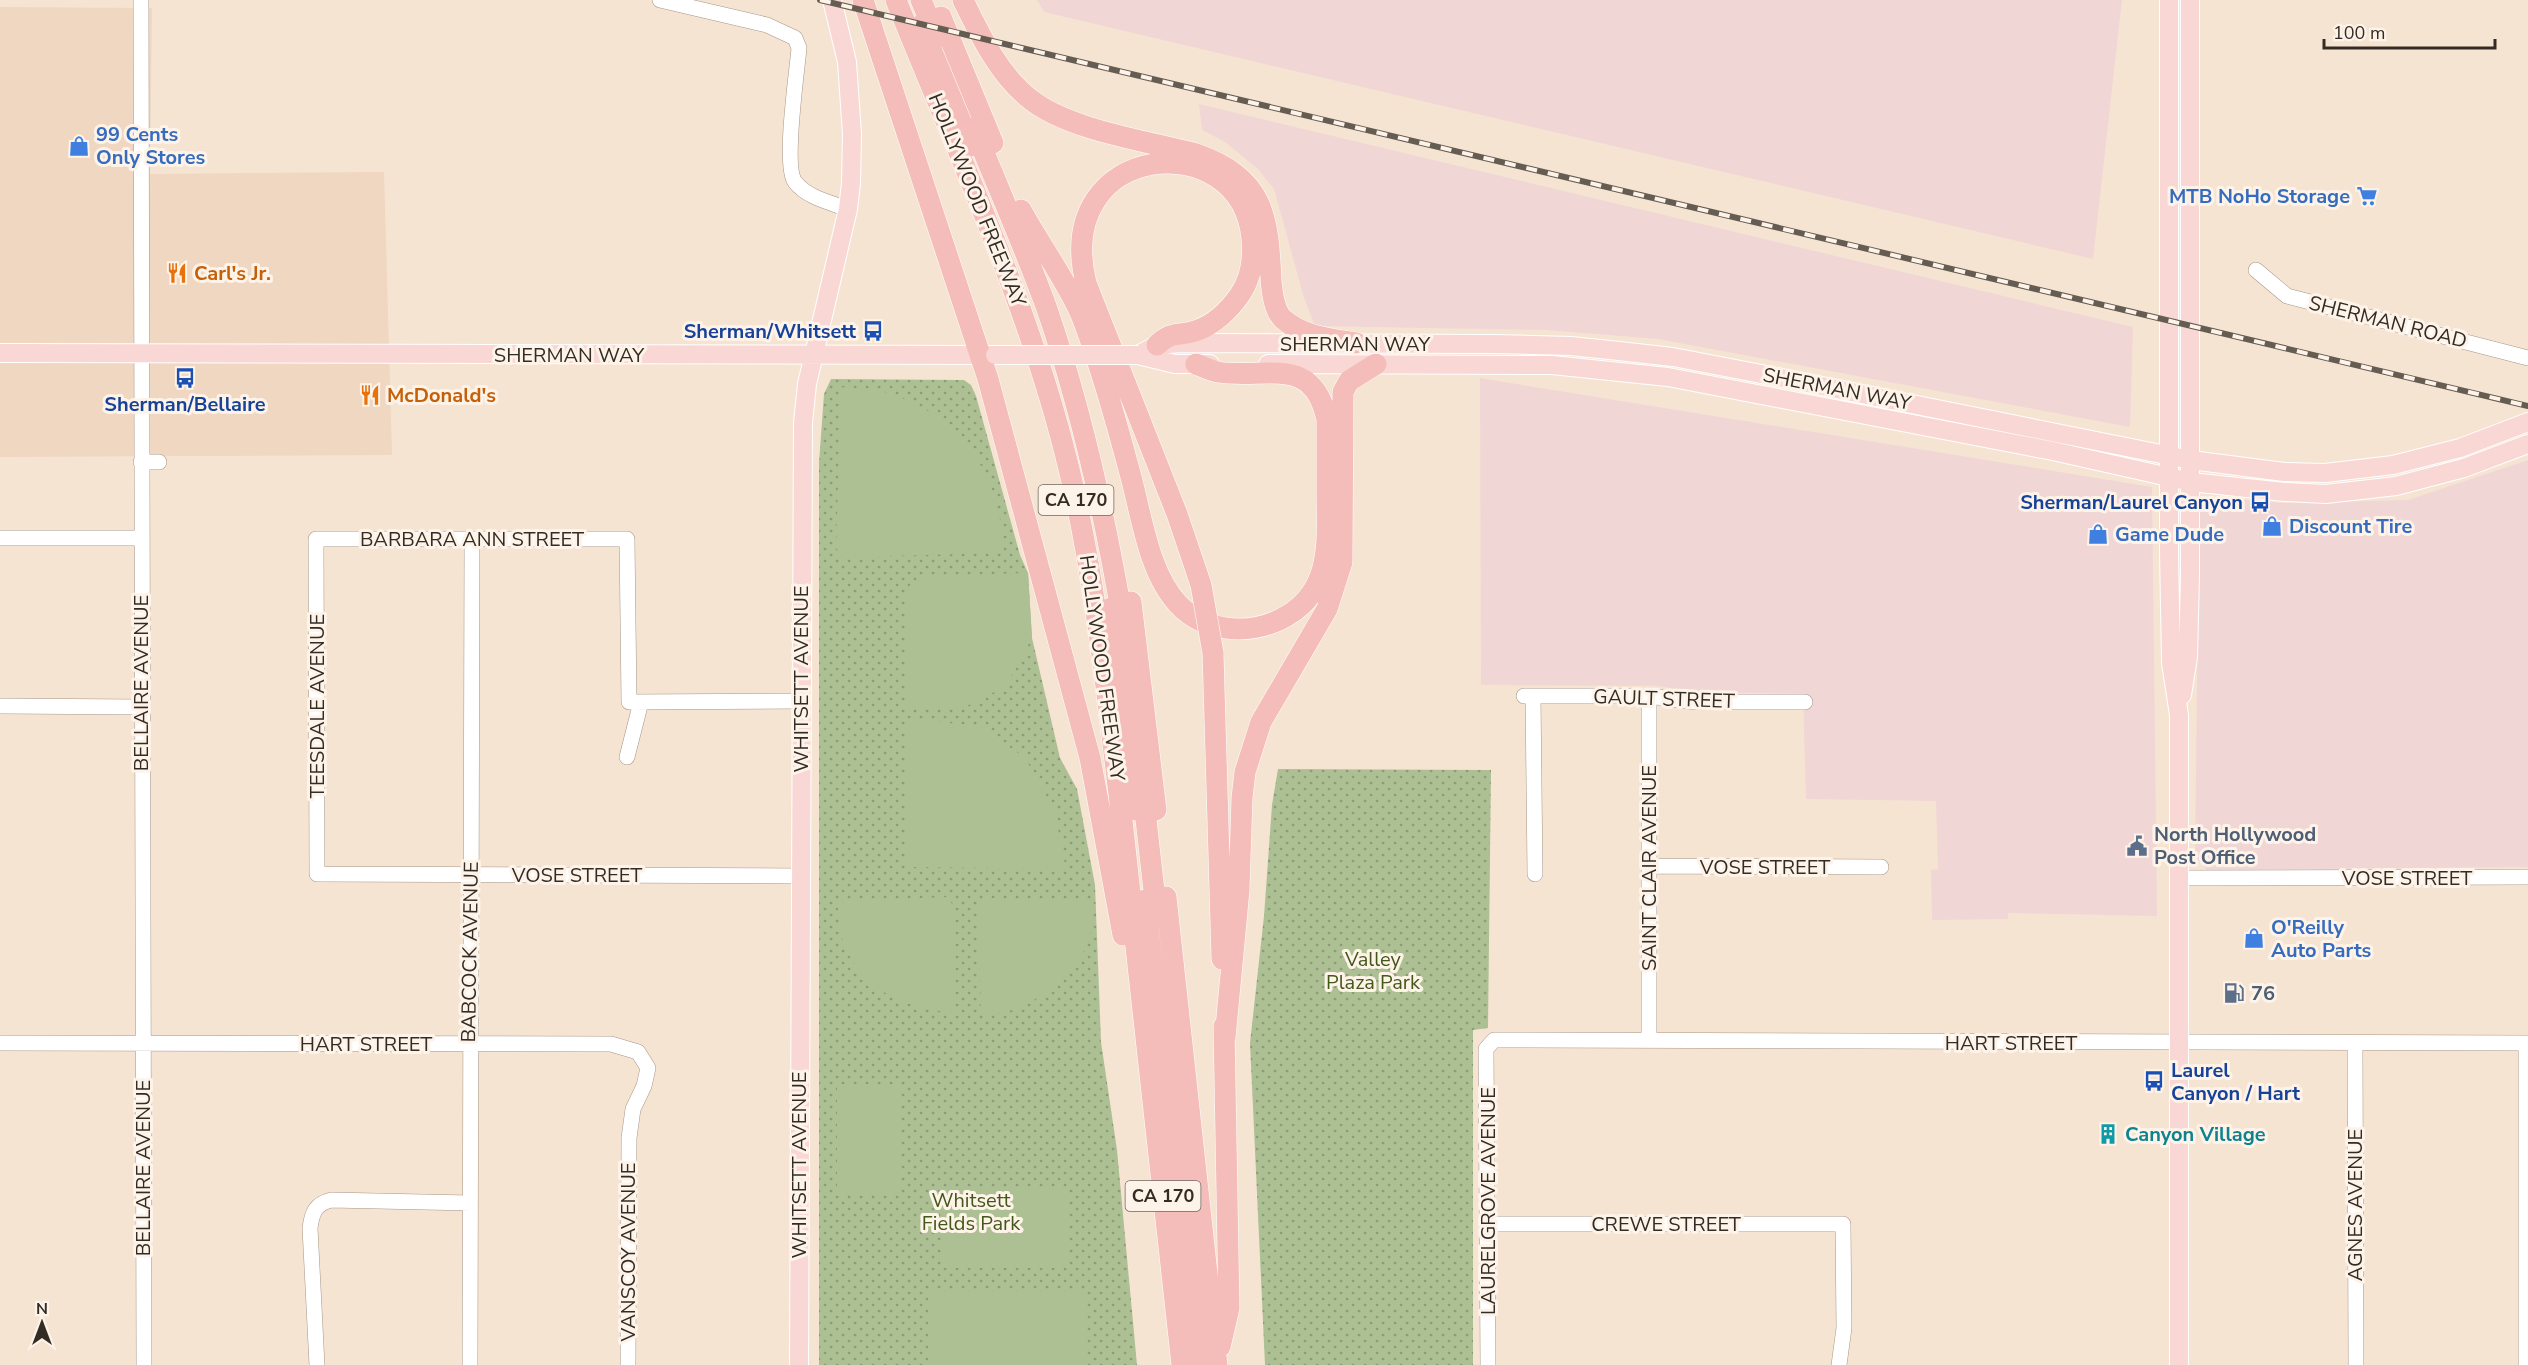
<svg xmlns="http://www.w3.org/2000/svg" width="2528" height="1365" viewBox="0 0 2528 1365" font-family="'Nunito Sans',sans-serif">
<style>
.built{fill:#efd7c1}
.industrial{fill:#f1d6d6}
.park{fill:url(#park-dots)}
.garden{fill:#adc093}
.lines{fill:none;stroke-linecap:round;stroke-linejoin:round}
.minor-casing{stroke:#a79687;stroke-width:16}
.major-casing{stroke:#fff;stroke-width:20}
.highway-casing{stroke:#fff;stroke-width:22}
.minor{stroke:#fff;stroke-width:15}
.major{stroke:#f9d7d5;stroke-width:18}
.highway{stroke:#f5bdb9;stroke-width:21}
.rail-casing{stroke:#655c52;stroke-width:6}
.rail{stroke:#fef3e9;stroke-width:4;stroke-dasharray:11;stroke-linecap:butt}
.major-bridge-casing{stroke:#fff;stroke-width:20;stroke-linecap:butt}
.highway-bridge-casing{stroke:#fff;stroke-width:22;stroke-linecap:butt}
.major-bridge{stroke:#f9d7d5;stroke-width:18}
.highway-bridge{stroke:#f5bdb9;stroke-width:21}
.labels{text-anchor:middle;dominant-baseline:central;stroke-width:6;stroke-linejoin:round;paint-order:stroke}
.shield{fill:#fef3e9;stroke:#6f6860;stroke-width:1.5}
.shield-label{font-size:18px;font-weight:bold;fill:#322c25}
.shop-label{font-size:20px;font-weight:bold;fill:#366cbe;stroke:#fef3e9;text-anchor:start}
.street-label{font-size:20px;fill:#322c25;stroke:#fef3e9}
.food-label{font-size:20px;font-weight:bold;fill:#c56008;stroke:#fef3e9;text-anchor:start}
.transit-label{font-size:20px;font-weight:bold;fill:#164399;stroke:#fef3e9;text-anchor:end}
.service-label{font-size:20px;font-weight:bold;fill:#4e5e75;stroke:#fef3e9;text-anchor:start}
.park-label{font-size:20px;fill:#425819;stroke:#fef3e9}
.culture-label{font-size:20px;font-weight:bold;fill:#0d838f;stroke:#fef3e9;text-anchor:start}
</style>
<defs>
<pattern id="park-dots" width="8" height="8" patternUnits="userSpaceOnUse" patternTransform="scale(1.5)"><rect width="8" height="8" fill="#adc093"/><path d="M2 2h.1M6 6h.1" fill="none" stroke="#8d9c78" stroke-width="1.8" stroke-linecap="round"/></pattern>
</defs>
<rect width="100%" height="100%" fill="#f6e4d3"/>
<path class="built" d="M0,7L152,8L150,174L384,172L392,455L0,457Z"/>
<path class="industrial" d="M1037,0H2122L2093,259L1044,12Z
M1199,104L2133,327L2130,427L1658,339L1547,330L1315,326L1304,298L1274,189L1258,169L1225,142L1202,130Z
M1480,378L2152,487L2157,916L2008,913V919L1932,920L1931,870L1938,869L1936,801L1806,799L1803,694L1699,692L1657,686L1481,685Z
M2528,460V867L2207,870L2195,857L2199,508L2209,497L2285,503L2408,500Z"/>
<path class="park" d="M831,379L964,380L971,385L976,396L1020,555L1028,573L1032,638L1060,758L1077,789L1095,885L1101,1042L1117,1150L1137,1365H819V463L824,394Z
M1278,769L1491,770L1488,1028L1473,1030V1365H1265L1250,1043L1264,916L1272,805Z"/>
<path class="garden" d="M841,387C857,389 876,389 891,394C966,419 1000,477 1004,553L843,557L836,548Z
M1028,573L1032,638L1006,686L967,706L906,710L907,588L920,576Z
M906,719L980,726L1025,758L1054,809L1066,869L913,867L905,859Z
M947,897L953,905L955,1013C904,1008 860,991 842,938C839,927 839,913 837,902Z
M986,898L1093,901L1090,938L1080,959L1057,986L1019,1009L981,1015L978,904Z
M837,1084L901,1085L900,1195L837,1194Z
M943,1189H1068L1069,1268H943Z
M928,1292H1085L1086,1365H928Z"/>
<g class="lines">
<g class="minor-casing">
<path id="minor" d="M141,0L144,1365
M660,0L767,25L795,38L799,48C797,72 783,166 795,182C808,198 829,202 848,209
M2256,270L2287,296L2528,358
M141,462H159
M0,538H142
M1524,696H1649L1695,702H1805
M1533,696L1535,874
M1649,696V1040
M801,701L629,702L627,539H316L317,874L801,876
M0,706L141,707
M627,757L641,702
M1650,866L1881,867
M2179,878L2528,877
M0,1043L611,1044L638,1052L648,1068L644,1086L633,1109L629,1138L628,1365
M2355,1044L2356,1365
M1488,1224H1843L1844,1328L1839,1365
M317,1365L310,1228C312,1213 315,1204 331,1200L470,1203
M470,1365L472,539
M1488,1365L1486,1049L1494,1040L2528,1043
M2526,1365V1043"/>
</g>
<g class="major-casing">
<path id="major" d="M2169,0V551L2171,663L2179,715V1365
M0,353L994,355
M1138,355L1157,345L1181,343L1494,344L1571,346L1619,351L1673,357L1782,378L2191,460L2284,472L2325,473L2393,465L2460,448L2528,422
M1138,355L1175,364H1210
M1268,364L1552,365L1668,377L2053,451L2191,482L2284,492L2326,494L2396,486L2464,468L2528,444
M2182,695L2188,657L2190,577V0
M799,1365L803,423L807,384L848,209L851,183L852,134L847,62L832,0"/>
</g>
<g class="highway-casing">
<path id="highway" d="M863,0L988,379L1090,758L1123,935
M896,0C958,155 1030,306 1069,469C1096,582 1107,696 1121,811C1143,995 1162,1180 1182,1365
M921,0L937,38
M963,0C980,35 999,75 1030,99C1068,130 1148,141 1196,154C1264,178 1268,215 1271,280C1272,292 1274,310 1283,319C1304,337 1330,339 1356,343
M941,17L993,143
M921,25L971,146
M974,128C998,188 1025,248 1047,309C1082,411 1105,516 1123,622
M1021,210C1039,243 1068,283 1082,317C1102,369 1117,424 1131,477C1142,518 1149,573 1178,604C1204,632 1247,635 1279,620C1331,596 1328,546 1327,498C1327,472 1327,446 1327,420C1313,353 1266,380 1218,372C1211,371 1203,367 1196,364
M1157,345C1172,330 1179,337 1198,330C1214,324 1229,310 1239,296C1251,279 1254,259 1252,239C1242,124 1051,140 1086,283L1177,514L1201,585
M1131,602L1156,810
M1111,608L1135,810
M1213,653L1222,959
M1143,793L1157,917
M1166,897L1217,1365
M1145,900L1197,1365
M1225,1038L1239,890L1242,798L1245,772L1261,722L1327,609L1342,562L1343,392L1349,381L1376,364
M1220,1347L1229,1308L1224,1026"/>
</g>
<use href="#minor" class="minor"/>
<use href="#major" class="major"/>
<use href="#highway" class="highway"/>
<g class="rail-casing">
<path id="rail" d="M820,0L2528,406"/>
</g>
<use href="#rail" class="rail"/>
<g class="major-bridge-casing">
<path id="major-bridge" d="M995,355H1138"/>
</g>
<g class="highway-bridge-casing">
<path id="highway-bridge" d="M1201,585L1213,653"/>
</g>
<use href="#major-bridge" class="major-bridge"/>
<use href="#highway-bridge" class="highway-bridge"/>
</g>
<defs>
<g id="shop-bare" transform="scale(1.62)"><path d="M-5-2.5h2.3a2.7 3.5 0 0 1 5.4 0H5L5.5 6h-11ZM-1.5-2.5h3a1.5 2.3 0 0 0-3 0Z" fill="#3f7fe0" stroke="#fef3e9" stroke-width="2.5" paint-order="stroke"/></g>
<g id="supermarket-bare" transform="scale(1.62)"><path d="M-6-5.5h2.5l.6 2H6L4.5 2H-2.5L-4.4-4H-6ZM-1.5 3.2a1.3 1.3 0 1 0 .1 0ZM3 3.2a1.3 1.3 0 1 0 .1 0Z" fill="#3f7fe0" stroke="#fef3e9" stroke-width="2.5" paint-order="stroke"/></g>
<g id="restaurant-bare" transform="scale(1.62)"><path d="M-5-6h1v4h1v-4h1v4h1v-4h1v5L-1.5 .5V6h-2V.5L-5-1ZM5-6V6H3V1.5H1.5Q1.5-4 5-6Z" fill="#e8710a" stroke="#fef3e9" stroke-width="2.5" paint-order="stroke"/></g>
<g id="bus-bare" transform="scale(1.62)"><path d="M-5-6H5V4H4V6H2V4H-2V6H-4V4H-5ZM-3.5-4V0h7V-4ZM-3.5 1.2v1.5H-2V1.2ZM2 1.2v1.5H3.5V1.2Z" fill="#1a4fb4" stroke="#fef3e9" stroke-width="2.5" paint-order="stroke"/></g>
<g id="civic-bare" transform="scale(1.62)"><path d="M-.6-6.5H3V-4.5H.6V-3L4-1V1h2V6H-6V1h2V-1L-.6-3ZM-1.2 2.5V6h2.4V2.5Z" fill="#5c6f8a" stroke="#fef3e9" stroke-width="2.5" paint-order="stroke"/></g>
<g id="fuel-bare" transform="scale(1.62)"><path d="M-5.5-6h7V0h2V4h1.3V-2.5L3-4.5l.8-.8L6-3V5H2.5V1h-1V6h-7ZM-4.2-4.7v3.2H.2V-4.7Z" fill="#5c6f8a" stroke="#fef3e9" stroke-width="2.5" paint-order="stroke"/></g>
<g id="building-bare" transform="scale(1.62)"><path d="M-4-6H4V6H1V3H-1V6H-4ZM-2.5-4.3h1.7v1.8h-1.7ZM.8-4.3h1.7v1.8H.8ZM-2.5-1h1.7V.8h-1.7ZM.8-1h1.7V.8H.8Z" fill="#0f9aa8" stroke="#fef3e9" stroke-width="2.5" paint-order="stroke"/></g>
</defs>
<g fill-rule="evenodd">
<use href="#shop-bare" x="79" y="146"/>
<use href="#supermarket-bare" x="2367" y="196"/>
<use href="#restaurant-bare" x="177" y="273"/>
<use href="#bus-bare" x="873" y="331"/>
<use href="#bus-bare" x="185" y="378"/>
<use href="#restaurant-bare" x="370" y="395"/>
<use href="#bus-bare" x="2260" y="502"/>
<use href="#shop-bare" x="2272" y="526"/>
<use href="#shop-bare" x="2098" y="534"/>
<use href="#civic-bare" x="2137" y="846"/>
<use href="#shop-bare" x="2254" y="938"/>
<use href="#fuel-bare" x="2234" y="993"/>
<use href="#bus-bare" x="2154" y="1081"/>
<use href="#building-bare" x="2108" y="1134"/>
</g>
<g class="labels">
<g class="shield">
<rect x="1038.5" y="485" width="75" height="30" rx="4.5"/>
<rect x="1125.5" y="1181" width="75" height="30" rx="4.5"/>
</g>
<g class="shield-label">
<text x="1076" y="500">CA 170</text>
<text x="1163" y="1196">CA 170</text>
</g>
<g class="shop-label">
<text x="96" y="134">99 Cents<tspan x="96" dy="23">Only Stores</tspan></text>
<text x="2350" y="196" text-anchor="end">MTB NoHo Storage</text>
<text x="2289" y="526">Discount Tire</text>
<text x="2115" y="534">Game Dude</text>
<text x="2271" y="927">O'Reilly<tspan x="2271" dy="23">Auto Parts</tspan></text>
</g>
<g class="street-label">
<text transform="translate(977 200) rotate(68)">HOLLYWOOD FREEWAY</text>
<text transform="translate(2388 322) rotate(14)">SHERMAN ROAD</text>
<text x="1355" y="344">SHERMAN WAY</text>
<text x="569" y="355">SHERMAN WAY</text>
<text transform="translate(1837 389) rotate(11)">SHERMAN WAY</text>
<text x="472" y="539">BARBARA ANN STREET</text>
<text transform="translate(1102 668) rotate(82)">HOLLYWOOD FREEWAY</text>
<text transform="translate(801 679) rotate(-90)">WHITSETT AVENUE</text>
<text transform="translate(141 683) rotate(-90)">BELLAIRE AVENUE</text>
<text transform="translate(1664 699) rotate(2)">GAULT STREET</text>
<text transform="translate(317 706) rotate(-90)">TEESDALE AVENUE</text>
<text x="1765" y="867">VOSE STREET</text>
<text transform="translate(1649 868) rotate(-90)">SAINT CLAIR AVENUE</text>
<text x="577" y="875">VOSE STREET</text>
<text x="2407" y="878">VOSE STREET</text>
<text transform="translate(470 952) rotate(-89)">BABCOCK AVENUE</text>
<text x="2011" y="1043">HART STREET</text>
<text x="366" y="1044">HART STREET</text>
<text transform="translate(799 1165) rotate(-90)">WHITSETT AVENUE</text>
<text transform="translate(143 1168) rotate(-90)">BELLAIRE AVENUE</text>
<text transform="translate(1488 1201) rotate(-90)">LAURELGROVE AVENUE</text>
<text transform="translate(2355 1205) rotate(-90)">AGNES AVENUE</text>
<text x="1666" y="1224">CREWE STREET</text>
<text transform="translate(628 1252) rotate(-90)">VANSCOY AVENUE</text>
</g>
<g class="food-label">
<text x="194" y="273">Carl's Jr.</text>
<text x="387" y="395">McDonald's</text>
</g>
<g class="transit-label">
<text x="856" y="331">Sherman/Whitsett</text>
<text x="185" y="404" text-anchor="middle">Sherman/Bellaire</text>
<text x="2243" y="502">Sherman/Laurel Canyon</text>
<text x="2171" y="1070" text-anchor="start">Laurel<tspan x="2171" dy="23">Canyon / Hart</tspan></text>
</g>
<g class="service-label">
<text x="2154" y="834">North Hollywood<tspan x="2154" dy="23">Post Office</tspan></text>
<text x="2251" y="993">76</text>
</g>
<g class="park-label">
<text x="1373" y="959">Valley<tspan x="1373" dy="23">Plaza Park</tspan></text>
<text x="971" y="1200">Whitsett<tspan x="971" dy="23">Fields Park</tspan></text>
</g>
<g class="culture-label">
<text x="2125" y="1134">Canyon Village</text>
</g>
</g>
<g transform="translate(42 1323)" stroke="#fef3e9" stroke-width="4.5" paint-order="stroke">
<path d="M0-4.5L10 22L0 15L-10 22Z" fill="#322c25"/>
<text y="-9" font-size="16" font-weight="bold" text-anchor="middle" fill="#322c25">N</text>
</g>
<path d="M2324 39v9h171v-9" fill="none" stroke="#322c25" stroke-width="3"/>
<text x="2333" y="39" font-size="18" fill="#322c25" stroke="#fef3e9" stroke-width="4.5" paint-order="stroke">100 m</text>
</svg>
